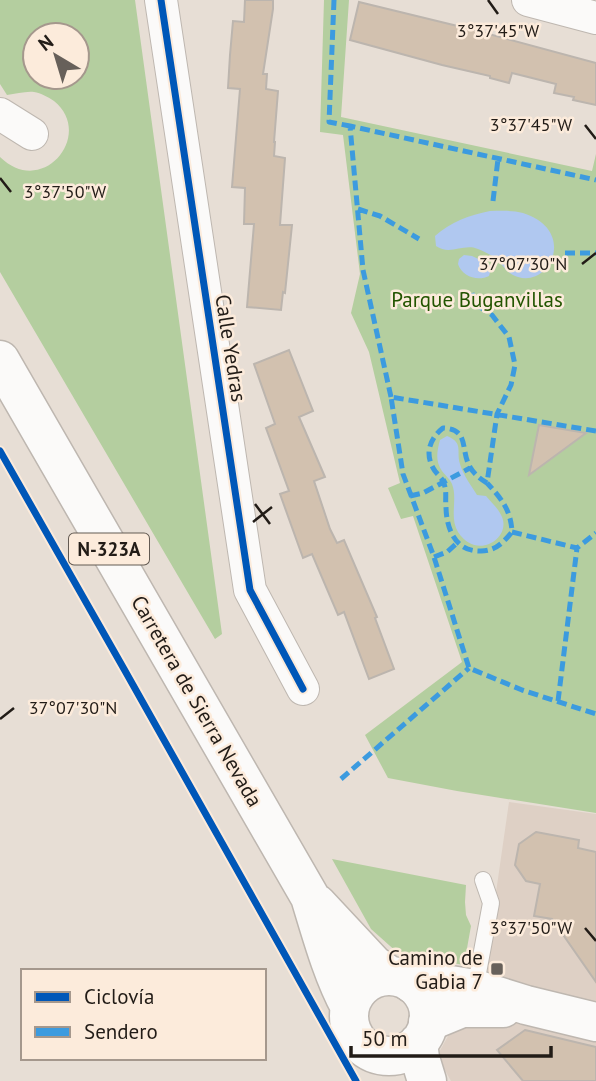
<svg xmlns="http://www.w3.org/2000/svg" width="596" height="1081" viewBox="0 0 596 1081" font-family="'PT Sans',sans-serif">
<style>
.commercial{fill:#ded0c5}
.green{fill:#b4ce9f;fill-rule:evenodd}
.water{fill:#b0c8f0}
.building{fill:#d2c1af;stroke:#bcb5ae;stroke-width:2}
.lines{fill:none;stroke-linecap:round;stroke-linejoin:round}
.lane-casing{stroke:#beb7b0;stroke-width:18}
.street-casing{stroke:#beb7b0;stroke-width:34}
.secondary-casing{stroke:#beb7b0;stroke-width:41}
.primary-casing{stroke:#beb7b0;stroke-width:41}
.lane{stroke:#fbfaf9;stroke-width:16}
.street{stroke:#fbfaf9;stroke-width:32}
.secondary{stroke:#fbfaf9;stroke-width:38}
.primary{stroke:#fbfaf9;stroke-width:38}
.quiet{stroke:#3c9bdf;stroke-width:5;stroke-dasharray:10 5;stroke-linecap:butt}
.cycleway-casing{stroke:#fcebdb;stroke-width:11}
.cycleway{stroke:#0057b8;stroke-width:7}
.ticks{fill:none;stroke:#221c17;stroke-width:2.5}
.poi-dot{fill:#67605a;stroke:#fcebdb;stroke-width:2.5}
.labels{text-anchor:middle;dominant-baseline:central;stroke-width:5;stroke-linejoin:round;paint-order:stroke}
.shield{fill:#fcebdb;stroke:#635a52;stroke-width:2}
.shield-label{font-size:19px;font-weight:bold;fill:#221c17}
.park-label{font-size:21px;fill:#235500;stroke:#fcebdb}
.street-label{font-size:21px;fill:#221c17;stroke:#fcebdb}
.poi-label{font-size:21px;fill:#221c17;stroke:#fcebdb;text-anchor:end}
.ticks-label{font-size:18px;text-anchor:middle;fill:#221c17;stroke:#fcebdb;stroke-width:5;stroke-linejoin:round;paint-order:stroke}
</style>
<rect width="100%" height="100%" fill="#e7ded5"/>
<path class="commercial" d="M509,802L596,814V1081H451L437,1056L485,969Z"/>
<path class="green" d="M0,0H135L222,634L215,639L0,272V157C43,199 95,134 54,101C48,97 41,93 34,92C26,91 16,94 7,95L0,84ZM77,35V77H35V35Z
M324,0H349L341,117L592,171L596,154V813L457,791L388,778L365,735L462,662L413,516L401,519L388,488L400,483L369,352L351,313L360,274L343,135L320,132Z
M332,859L466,885L465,902L466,915L471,926L464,965L399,954L371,929Z"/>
<path class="water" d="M490,211C501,211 512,210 523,213C577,230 551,287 518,277C508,275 504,266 497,260C492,255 485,252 478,249C463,243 450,256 436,246L435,236C451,222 469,215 490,211Z
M464,255L472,256L489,264L491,269L489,276C477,282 462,276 458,264L459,259Z
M447,436C464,443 456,451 460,464C463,475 471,485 477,495L486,496C491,502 499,509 502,517C511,538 477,561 458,532C449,517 458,499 452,484C450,479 445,475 442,471C435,461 437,451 440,440Z"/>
<path class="building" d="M245,0H273V9L263,74H267L266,89L278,91L274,142H275L274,156L285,158L280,225H292L285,293L283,292L281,310L247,307L254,224H244L245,188L232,187L240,89L228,88L230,55L233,21L244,22Z
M359,2L474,30L596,63V105L573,100L574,97L554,93L556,84L512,73L509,83L490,78V76L442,65L350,40Z
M289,350L313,411L299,417L325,477L314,481L330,529L337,543L344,540L377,617L375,618L394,669L369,679L344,612L338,615L312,554L303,558L280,494L289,491L266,428L275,424L254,364Z
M539,425L586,433L529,475Z
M536,832L579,840L578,848L596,852V982L552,919L534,916L540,884L526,881L515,865L519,844Z
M525,1030L596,1047V1081H523L497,1050Z"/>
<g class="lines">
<g class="lane-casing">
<path id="lane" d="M475,989L491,903L483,880"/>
</g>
<g class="street-casing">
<path id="street" d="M161,0L250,590L303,689
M528,0L596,18
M0,114L32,134"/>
</g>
<g class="secondary-casing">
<path id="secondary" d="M411,983L432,982L475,989L526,1005L596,1022
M428,1022L462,1008H503"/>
</g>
<g class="primary-casing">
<path id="primary" d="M0,360L310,897C321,933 332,974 350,1007
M317,904L374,965L390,976
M349 1016a40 40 0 1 1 80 0a40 40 0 1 1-80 0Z
M418,1043L420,1058L427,1081"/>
</g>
<use href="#lane" class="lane"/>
<use href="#street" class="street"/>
<use href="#secondary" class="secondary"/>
<use href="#primary" class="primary"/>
<path class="quiet" d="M334,0L329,122L350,126
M493,201L498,159
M358,209L380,216L419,239
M565,253H596
M472,293L474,303L492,315L509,337L515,365L511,385L497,414L487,483C480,479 474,474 470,467C460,450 470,429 443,428C429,439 424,455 435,471C438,475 443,479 444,484C447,491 445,499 446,506C446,528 455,552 481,551C495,551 503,543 512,532C511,510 501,498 487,483
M391,397L363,270L350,126L596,180
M596,431L391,397L403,474L434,557L469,668L522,690L596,714
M410,496L423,493L470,468
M512,532L577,548L596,533
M434,557L447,552L457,543
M558,701L577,548
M341,779L469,668"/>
<g class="cycleway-casing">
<path id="cycleway" d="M161,0L250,590L303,689
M0,451L124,669L356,1081"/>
</g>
<use href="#cycleway" class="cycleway"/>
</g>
<path class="ticks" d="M488,0L498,14M585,125L596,139M0,178L11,192M582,264L596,253M255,504L270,524M253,522L272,507M0,719L14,708M585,928L596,941"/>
<rect class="poi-dot" x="490" y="962" width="14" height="14" rx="3.5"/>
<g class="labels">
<rect class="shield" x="69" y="533.5" width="80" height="31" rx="5"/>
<g class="shield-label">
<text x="109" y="549">N-323A</text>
</g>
<g class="park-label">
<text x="477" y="299">Parque Buganvillas</text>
</g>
<g class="street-label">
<text transform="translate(231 348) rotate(81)">Calle Yedras</text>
<text transform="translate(197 701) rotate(60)">Carretera de Sierra Nevada</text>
</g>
<g class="poi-label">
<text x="483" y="957">Camino de<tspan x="483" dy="24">Gabia 7</tspan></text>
</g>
</g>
<g class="ticks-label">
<text x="498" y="37">3°37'45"W</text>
<text x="531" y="131">3°37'45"W</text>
<text x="65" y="198">3°37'50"W</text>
<text x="523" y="270">37°07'30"N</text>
<text x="73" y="714">37°07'30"N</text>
<text x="531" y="934">3°37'50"W</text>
</g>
<rect x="21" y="969" width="245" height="91" fill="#fcebdb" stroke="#a5988d" stroke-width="2"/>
<rect x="35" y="992" width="35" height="10" fill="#0057b8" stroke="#a5988d" stroke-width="2"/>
<text x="84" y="1004" font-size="21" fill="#221c17">Ciclovía</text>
<rect x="35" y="1027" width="35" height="10" fill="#3c9bdf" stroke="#a5988d" stroke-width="2"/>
<text x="84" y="1039" font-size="21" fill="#221c17">Sendero</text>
<g transform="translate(56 56) rotate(322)"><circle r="33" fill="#fcebdb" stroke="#a5988d" stroke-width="2"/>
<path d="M0-5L12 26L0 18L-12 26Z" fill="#67605a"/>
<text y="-10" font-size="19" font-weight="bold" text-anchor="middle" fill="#221c17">N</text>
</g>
<path d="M351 1046v10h200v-10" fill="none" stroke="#221c17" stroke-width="3.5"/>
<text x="362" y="1046" font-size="21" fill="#221c17" stroke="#fcebdb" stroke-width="5" paint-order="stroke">50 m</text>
</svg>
